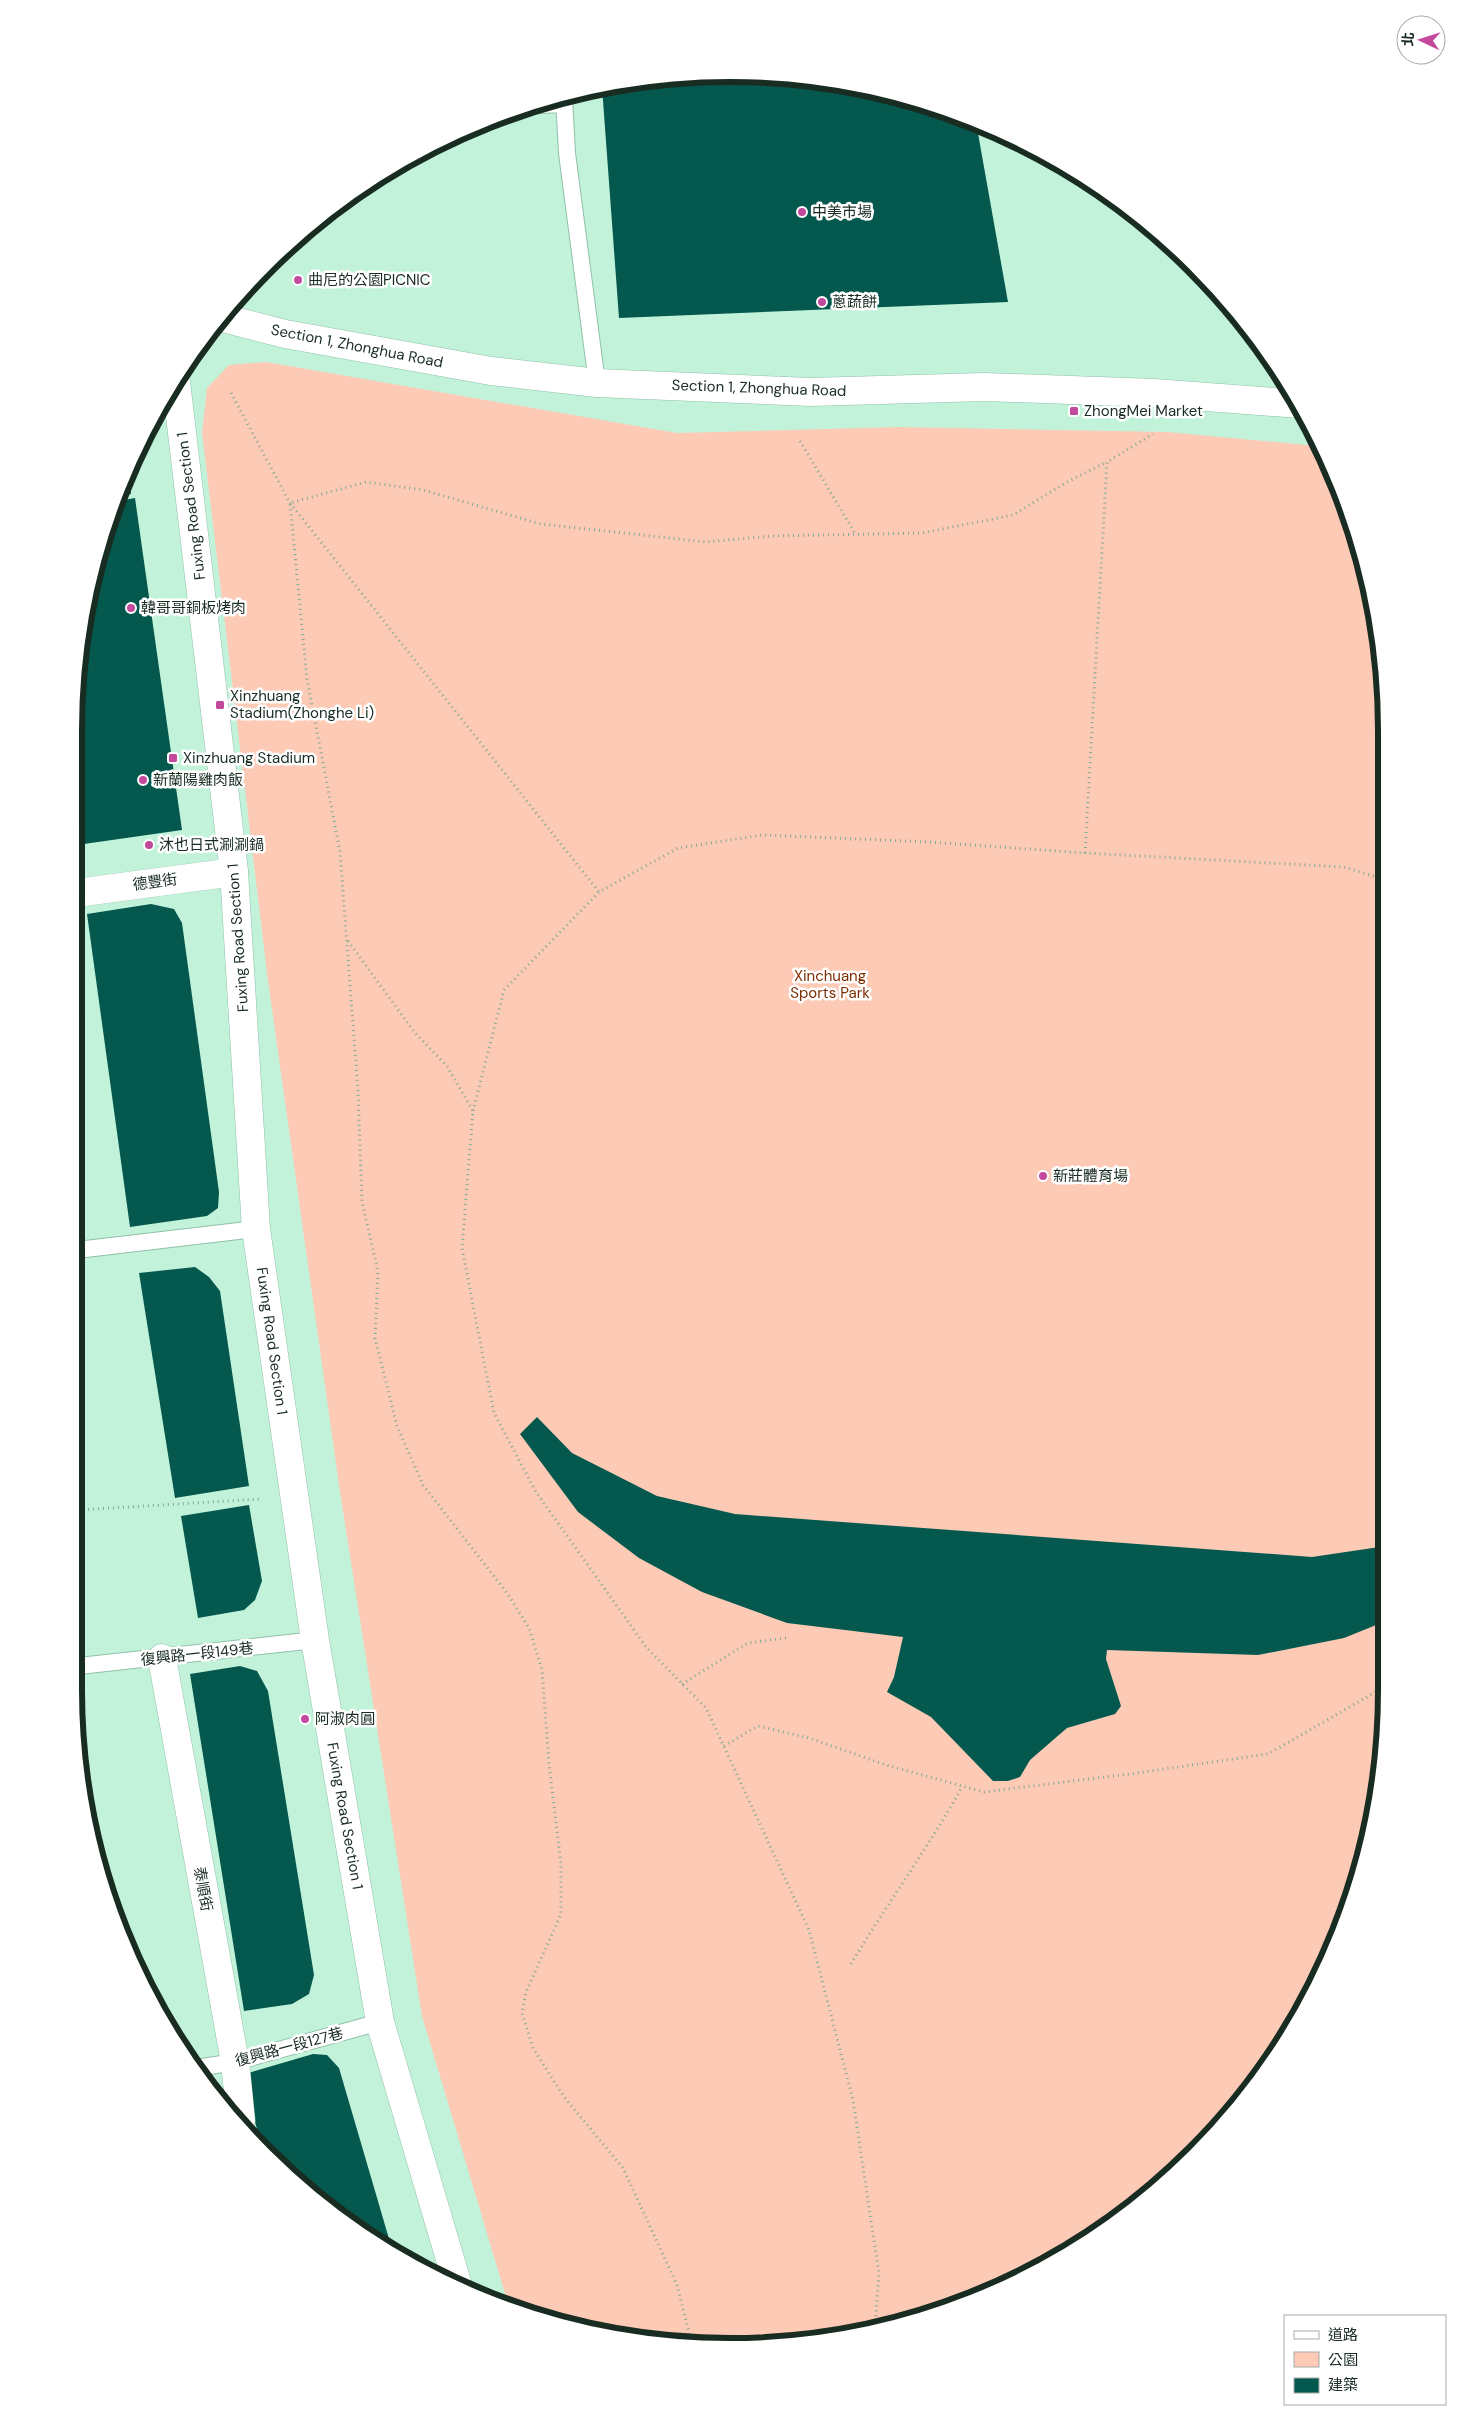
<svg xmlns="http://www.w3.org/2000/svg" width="1461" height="2420" viewBox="0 0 1461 2420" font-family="'DM Sans','Noto Sans TC',sans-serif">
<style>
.green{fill:#fdcab6}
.building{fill:#04584e}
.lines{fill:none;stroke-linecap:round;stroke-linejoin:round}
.lane-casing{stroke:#91c1a8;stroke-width:18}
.street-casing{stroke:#91c1a8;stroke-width:29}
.secondary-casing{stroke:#91c1a8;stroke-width:29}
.path{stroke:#83a895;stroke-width:3;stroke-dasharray:1 4;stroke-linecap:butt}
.lane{stroke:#fff;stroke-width:16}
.street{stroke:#fff;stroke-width:28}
.secondary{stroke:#fff;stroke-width:28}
.poi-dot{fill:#c3499c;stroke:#fff;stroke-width:2}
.labels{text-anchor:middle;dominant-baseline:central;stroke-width:5;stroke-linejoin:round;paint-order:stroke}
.poi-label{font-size:15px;fill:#192c22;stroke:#fff;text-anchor:start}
.street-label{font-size:15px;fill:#192c22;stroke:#fff}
.park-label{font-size:15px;fill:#7d2d02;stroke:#fff}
.rim{fill:none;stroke:#192c22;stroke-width:6}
</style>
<rect width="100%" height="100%" fill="#c2f3da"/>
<path class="green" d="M266,362L677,433L898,427L1167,432L1319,446L1352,520L1386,687V1733L1352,1901L1276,2055L1195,2154L1130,2211L1021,2278L941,2311L817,2341L730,2346L644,2341L509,2307L422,2016L340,1492L268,981L202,433L207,388L229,365Z"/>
<path class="building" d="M731,74L859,86L976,122L1008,302L619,318L602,87Z
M129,477L131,494L120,495Z
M135,498L182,830L77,845L75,687L109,519L118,501Z
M151,904L174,909L182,923L219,1192L218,1208L207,1216L130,1227L87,914Z
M195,1267L209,1277L220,1291L249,1486L175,1498L139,1273Z
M537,1417L572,1453L657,1496L735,1514L1312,1557L1386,1546V1621L1344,1638L1258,1655L1107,1650L1106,1659L1121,1706L1115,1714L1067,1728L1030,1760L1020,1777L1008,1781H993L931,1717L887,1692L894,1677L903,1637L787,1623L702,1592L639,1558L578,1512L520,1434Z
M249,1505L262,1581L255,1600L244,1610L198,1618L181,1516Z
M240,1666L257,1671L268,1691L314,1975L309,1994L292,2004L244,2011L190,1674Z
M313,2054L327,2055L339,2068L392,2249L331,2211L260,2139L241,2075Z"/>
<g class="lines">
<g class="lane-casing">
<path id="lane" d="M564,98L567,153L597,383
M540,105L564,104
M77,1250L256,1229
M79,1666L315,1640
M196,2068L235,2062L380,2022"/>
</g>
<g class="street-casing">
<path id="street" d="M223,318L285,334L491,371L597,383L810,392L985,387L1154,393L1300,404
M76,893L234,872
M162,1658L235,2062L241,2121"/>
</g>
<g class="secondary-casing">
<path id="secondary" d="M176,382L234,872L256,1229L315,1640L380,2022L458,2286"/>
</g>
<path class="path" d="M231,393L290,503L599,892
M800,441L856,535
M1085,853L1107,462L1153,434
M348,941L415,1033L447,1066L473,1111L462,1248L494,1413L536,1492L646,1647L706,1708L809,1930L853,2100L879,2274L875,2327
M473,1111L504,990L599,892L678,848L762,835L929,842L1085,853L1344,867L1386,880
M78,1510L261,1499
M682,1684L748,1643L786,1638
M724,1746L758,1726L809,1738L886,1765L984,1792L1137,1773L1268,1754L1386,1686
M851,1964C887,1904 928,1848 962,1787
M692,2344L677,2285L623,2168L564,2097L533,2048L522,2013L526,1992L561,1914V1864L549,1764L542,1670L529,1628L507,1593L423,1485L397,1426L375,1338L378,1272L362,1202L358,1091L340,852L307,679L290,503L366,482L423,490L541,524L706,542L771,536L922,533L1013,515L1067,482L1107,462"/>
<use href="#lane" class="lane"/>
<use href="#street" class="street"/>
<use href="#secondary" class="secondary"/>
</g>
<g class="poi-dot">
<circle cx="802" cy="212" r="5"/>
<circle cx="298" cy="280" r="5"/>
<circle cx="822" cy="302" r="5"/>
<rect x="1069" y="406" width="10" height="10" rx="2.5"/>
<circle cx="131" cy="608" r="5"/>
<rect x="215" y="700" width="10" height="10" rx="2.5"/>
<rect x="168" y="753" width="10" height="10" rx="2.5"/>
<circle cx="143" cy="780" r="5"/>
<circle cx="149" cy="845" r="5"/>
<circle cx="1043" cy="1176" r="5"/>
<circle cx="305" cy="1719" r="5"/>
</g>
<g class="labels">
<g class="poi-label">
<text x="812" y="212">中美市場</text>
<text x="308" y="280">曲尼的公園PICNIC</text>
<text x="832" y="302">蔥蔬餅</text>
<text x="1084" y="411">ZhongMei Market</text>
<text x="141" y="608">韓哥哥銅板烤肉</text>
<text x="230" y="696">Xinzhuang<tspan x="230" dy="17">Stadium(Zhonghe Li)</tspan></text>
<text x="183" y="758">Xinzhuang Stadium</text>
<text x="153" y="780">新蘭陽雞肉飯</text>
<text x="159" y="845">沐也日式涮涮鍋</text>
<text x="1053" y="1176">新莊體育場</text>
<text x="315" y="1719">阿淑肉圓</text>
</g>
<g class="street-label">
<text transform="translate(357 346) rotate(11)">Section 1, Zhonghua Road</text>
<text transform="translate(759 388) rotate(2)">Section 1, Zhonghua Road</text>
<text transform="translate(191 506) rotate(-97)">Fuxing Road Section 1</text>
<text transform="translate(155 882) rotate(-8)">德豐街</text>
<text transform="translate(238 938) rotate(-94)">Fuxing Road Section 1</text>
<text transform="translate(272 1341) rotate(82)">Fuxing Road Section 1</text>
<text transform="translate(197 1654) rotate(-6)">復興路一段149巷</text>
<text transform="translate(345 1816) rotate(80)">Fuxing Road Section 1</text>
<text transform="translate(203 1889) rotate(80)">泰順街</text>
<text transform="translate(289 2047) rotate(-15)">復興路一段127巷</text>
</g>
<g class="park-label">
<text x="830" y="976">Xinchuang<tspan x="830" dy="17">Sports Park</tspan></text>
</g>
</g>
<path d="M0 0H1461V2420H0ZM730 82H730A648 648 0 0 1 1378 730V1690A648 648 0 0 1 730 2338H730A648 648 0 0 1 82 1690V730A648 648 0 0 1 730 82Z" fill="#fff" fill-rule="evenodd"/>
<path class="rim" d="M730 82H730A648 648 0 0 1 1378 730V1690A648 648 0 0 1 730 2338H730A648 648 0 0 1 82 1690V730A648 648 0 0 1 730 82Z"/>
<rect x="1284" y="2315" width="162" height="90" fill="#ffffff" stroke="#a3aba7"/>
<rect x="1294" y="2331" width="25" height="8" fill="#ffffff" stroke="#a3aba7"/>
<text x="1328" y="2340" font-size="15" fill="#192c22">道路</text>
<rect x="1294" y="2352" width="25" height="15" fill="#fdcab6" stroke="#a3aba7"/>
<text x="1328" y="2365" font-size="15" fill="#192c22">公園</text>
<rect x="1294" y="2378" width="25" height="15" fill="#04584e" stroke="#a3aba7"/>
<text x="1328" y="2390" font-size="15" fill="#192c22">建築</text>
<g transform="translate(1421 40) rotate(274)"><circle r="24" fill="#ffffff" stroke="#a3aba7"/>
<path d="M0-4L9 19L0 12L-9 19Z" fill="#c3499c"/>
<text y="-8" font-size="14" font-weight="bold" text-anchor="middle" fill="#192c22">北</text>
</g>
</svg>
